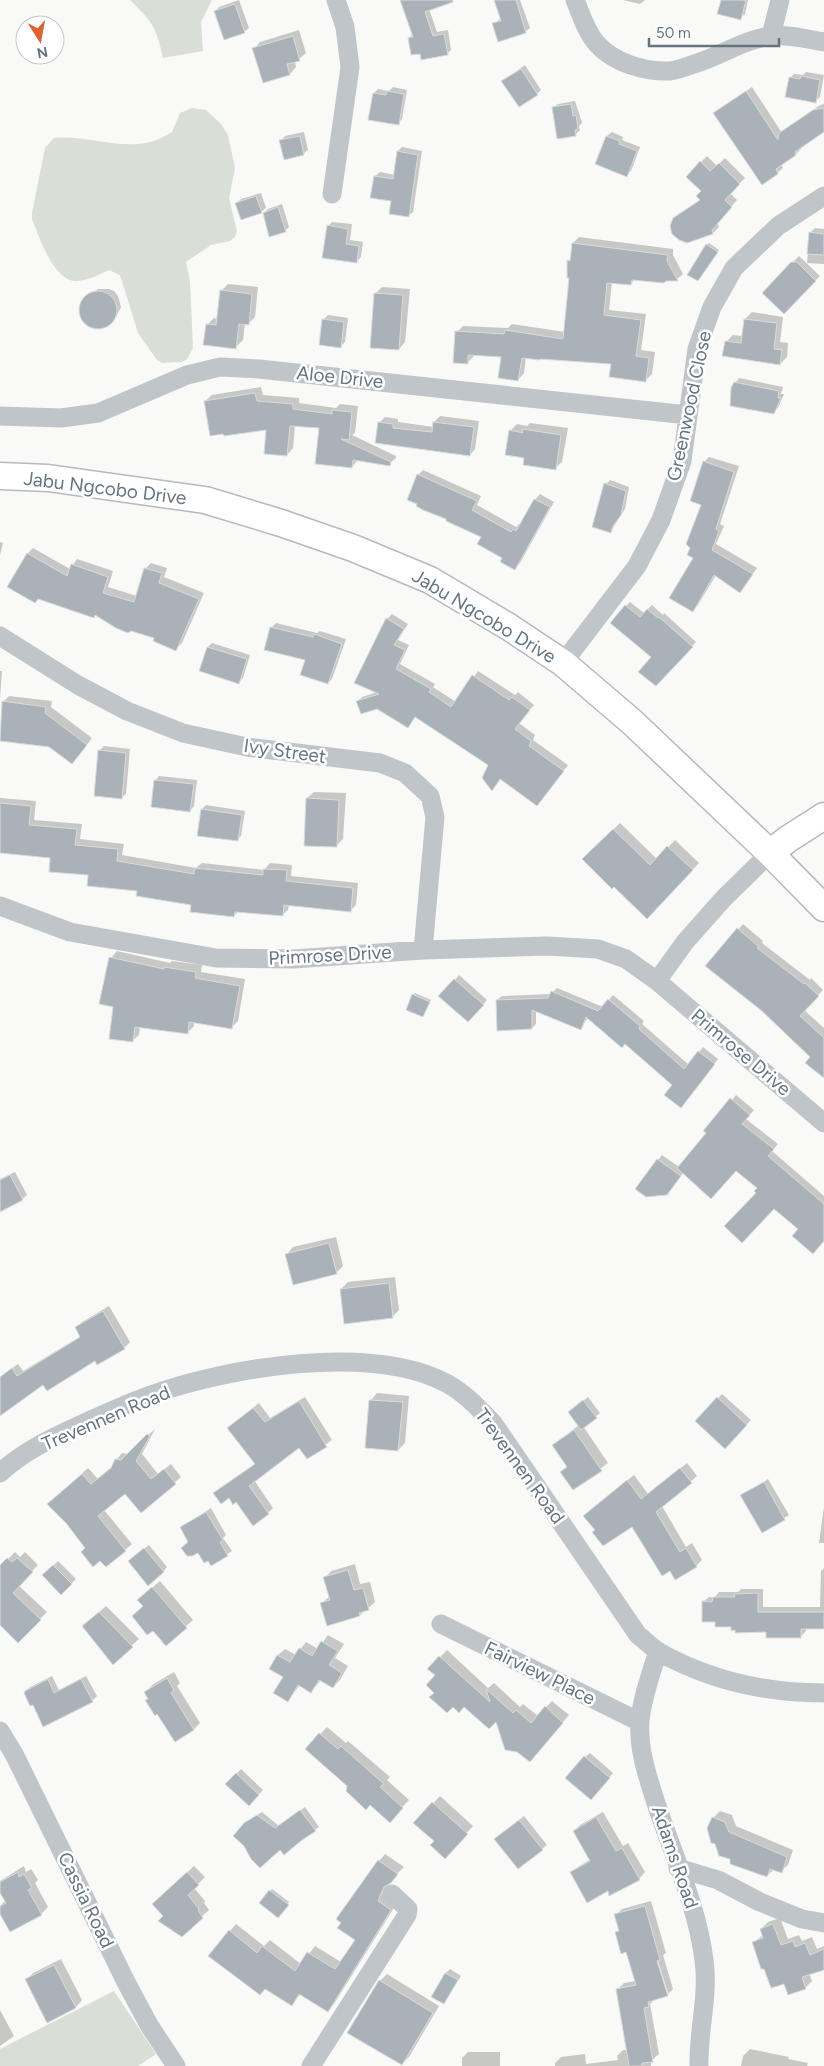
<svg xmlns="http://www.w3.org/2000/svg" width="824" height="2066" viewBox="0 0 824 2066" font-family="Figtree,sans-serif">
<style>
.green{fill:#d9ded6}
.shadow{fill:#0003;fill-rule:evenodd}
.building{fill:#a9b2b8;stroke:#dbdbd9}
.lines{fill:none;stroke-linecap:round;stroke-linejoin:round}
.secondary-casing{stroke:#b5babf;stroke-width:29}
.street{stroke:#c0c5c9;stroke-width:19}
.secondary{stroke:#fff;stroke-width:26}
.labels{text-anchor:middle;dominant-baseline:central;stroke-width:5;stroke-linejoin:round;paint-order:stroke}
.street-label{font-size:19px;fill:#657481;stroke:#fff}
</style>
<rect width="100%" height="100%" fill="#f9f9f7"/>
<path class="green" d="M130,0H212L201,22L203,51L163,58C156,26 153,23 130,0Z
M192,108L206,110L221,124L228,135L235,168L229,198L237,231L235,237L230,241L211,245L186,262L190,281L193,348L187,359L182,362L162,363L157,360L138,333L120,275L109,270C98,275 87,281 75,281C53,280 39,236 32,219V213L45,148L54,138C86,135 122,151 154,141C160,139 166,135 172,132L180,113Z
M114,1991L156,2054L138,2066H0V2049Z"/>
<path class="shadow" d="M239,0L249,28L244,32L215,12L219,7Z
M401,0H432L429,9L437,32L448,30L451,50L447,54L421,52L409,38L413,34Z
M495,0H520L530,28L525,32L494,24L501,18Z
M623,0H645L640,4Z
M722,0H748L745,14L740,18Z
M299,30L306,53L299,59L295,61L296,67L290,74L254,49L260,42Z
M525,65L541,90L537,94L503,81Z
M806,72L824,75L820,97L816,101L790,78L794,74L803,75Z
M393,87L407,90L402,119L398,123L374,93L378,89L389,91Z
M752,87L782,133L820,105L824,104V131L800,147L801,149L796,154L781,164L783,168L777,173L715,113Z
M575,101L582,123L579,126L580,130L575,135L553,108L558,104Z
M304,132L308,150L303,154L281,141L285,136Z
M612,132L623,137L622,140L640,147L631,171L626,175L596,163L607,136Z
M402,147L422,151L413,212L408,216L392,200L375,176L380,172L395,175L398,151Z
M707,156L717,166L725,158L745,178L730,193L737,200L717,223L719,227L713,233L687,242L674,219L701,199L703,191L687,176Z
M261,193L266,208L261,212L236,204L241,199Z
M282,204L289,227L285,231L264,213L268,209Z
M332,222L352,224L350,240L363,242L361,257L356,262L328,226Z
M815,228L824,229V264L807,263L810,233Z
M579,237L673,249V255L683,274L677,279H635L631,284L612,282L609,310L646,314L641,350L655,352L652,374L646,380L612,363L526,357L524,373L518,380L502,356L474,354V356L467,363L457,332L463,326L508,328L512,324L565,332L570,277L569,261L571,258L573,243Z
M709,243L719,250L700,278L707,245Z
M799,256L820,276L784,312L764,293Z
M228,284L258,287L255,317L248,324L245,323L243,340L236,347L207,325L214,318L218,319L221,291Z
M382,287L410,289L405,342L399,349L376,293Z
M98,289H109L114,291L118,296L121,307L116,317L101,327L90,326L85,322L81,312L84,301Z
M752,312L783,317L780,342L788,343L787,357L780,364L726,342L733,335L743,336L745,319Z
M328,315L348,318L345,342L340,347L320,344L324,319Z
M739,378L783,387L781,394H784L778,408L773,413L735,383Z
M261,387L263,395L299,398V403L336,408L340,404L358,406L355,433L352,435L396,456V458L389,464L358,460L352,467L320,427L295,425L293,448L287,455L268,428L205,401L212,395Z
M440,416L479,421L475,449L470,455L376,442L379,423L385,417L398,419V422L434,427V422Z
M530,423L568,428L562,462L555,468L526,457L510,431L517,424L527,426Z
M709,457L739,466L720,524L724,526L716,544L757,568L740,592L716,575L698,605L693,610L695,557L691,547L703,504L704,462Z
M423,470L481,496L477,505L516,527L519,524L521,525L535,500L540,494L554,502L520,563L515,568L418,475Z
M610,480L629,487L625,509L611,531L606,484Z
M0,542L3,543L0,555Z
M33,548L70,569L77,559L113,571L108,587L137,596L145,569L151,563L167,568L164,577L204,593L182,643L176,649L156,637L96,614L94,617L28,553Z
M630,602L644,613L652,605L663,615L664,613L696,642L656,684L652,657L626,606Z
M392,614L408,624L398,640L409,645L400,664L435,684L433,687L456,702L478,671L515,695L518,692L534,705L519,723L535,735L533,740L568,765L537,805L501,778L492,789L490,764L416,716L408,726L377,708L357,702L362,697L377,692L387,619Z
M276,623L317,633L320,631L346,639L332,679L328,683L307,659L271,628Z
M212,643L250,655L243,678L239,682L208,647Z
M0,671H2L0,700Z
M9,696L52,701L51,707L92,738L78,757L50,746L0,739L3,702Z
M104,746L130,749L126,794L121,798L99,751Z
M159,776L197,780L194,806L190,811L155,781Z
M314,792L346,793L343,839L336,846L307,798Z
M0,798L36,801L34,820L82,824L80,839L124,844L122,855L196,868L202,863L264,870L270,863L292,865L291,876L358,883L356,905L350,911L289,905L288,910L282,915L239,911L234,916L139,890L90,874L51,856L0,852Z
M206,805L245,811L241,836L237,840L202,809Z
M620,823L657,859L675,840L699,863L647,917L584,859Z
M743,924L763,941L762,943L810,980L811,978L823,990L804,1010L824,1028V1076L812,1057L762,1010L707,966Z
M117,951L170,963L172,961L202,965L201,972L245,979L238,1021L232,1027L194,1021V1026L187,1033L140,1026L139,1035L132,1041L114,1006L111,958Z
M459,975L487,1000L468,1021L455,980Z
M557,988L603,1007L613,995L644,1021L642,1024L689,1065L703,1047L718,1059L685,1102L673,1085L625,1043L588,1017L581,1029L536,1010V1024L532,1028L497,1000L502,996L551,994Z
M415,993L431,1000L423,1016L413,995Z
M736,1095L754,1110L746,1119L778,1144L772,1151L824,1196V1240L800,1228L758,1193L759,1188L736,1170L684,1172L671,1189L658,1160L662,1155L679,1167L708,1133Z
M15,1172L27,1195L22,1199L0,1210V1179Z
M336,1237L343,1266L336,1273L287,1254L293,1247Z
M395,1277L399,1310L392,1317L341,1289L348,1282Z
M109,1306L130,1342L124,1348L97,1363L95,1360L44,1383L0,1414V1377L18,1364L23,1371L81,1336L76,1327L82,1322Z
M377,1393L409,1396L405,1443L398,1450L371,1400Z
M722,1394L751,1420L725,1447L697,1421Z
M305,1397L332,1440L307,1457L300,1446L254,1480L273,1508L268,1513L229,1497L215,1493L256,1463L234,1423L259,1403L270,1418Z
M588,1397L600,1413L583,1426L608,1463L573,1489L562,1472L568,1466L553,1445L579,1425L574,1408Z
M155,1429L142,1454L158,1474L171,1464L181,1477L141,1511L125,1493L104,1510L132,1544L106,1566L87,1548L55,1498L88,1468L98,1479L113,1466L116,1460L122,1453L128,1454Z
M687,1463L697,1476L662,1506L686,1547L692,1543L702,1560L696,1566L633,1525L596,1529L591,1510L634,1475L648,1494Z
M768,1479L789,1515L763,1532L742,1496Z
M824,1507V1543H819Z
M211,1508L226,1535L223,1538L232,1551L212,1564L189,1542L181,1528Z
M149,1545L167,1567L163,1572L134,1557Z
M15,1552L20,1557L25,1552L38,1565L18,1585L47,1612L18,1641L0,1624V1567Z
M58,1561L76,1579L62,1593L44,1575Z
M355,1564L360,1584L370,1582L375,1602L360,1615L322,1603L330,1596L325,1578L331,1571Z
M824,1568V1628L806,1627V1631L801,1636L732,1625L717,1621L703,1602L709,1597H715L719,1592H738L741,1589H763V1607H820L821,1571Z
M160,1581L193,1620L166,1644L144,1606L146,1593Z
M106,1606L139,1639L113,1663L90,1620Z
M328,1635L344,1644L335,1658L348,1666L340,1680L333,1687L321,1680L311,1692L300,1685L288,1700L285,1677L270,1668L278,1655L285,1649L296,1655L306,1642L318,1649Z
M447,1650L488,1688L494,1683L520,1707L523,1704L538,1716L552,1701L569,1715L536,1754L497,1720L436,1693L437,1675L429,1669Z
M174,1672L180,1683L177,1686L200,1723L194,1729L175,1741L146,1692L152,1685Z
M52,1676L59,1690L86,1676L97,1696L92,1701L33,1704L26,1691L30,1687Z
M327,1727L346,1743L348,1741L390,1777L387,1780L409,1800L396,1814L349,1786L307,1749Z
M590,1753L613,1773L595,1794L585,1757Z
M241,1769L263,1790L248,1805L227,1784Z
M440,1796L473,1826L451,1850L435,1841L415,1823Z
M305,1807L319,1827L301,1839L250,1820L262,1812L279,1826Z
M720,1811L732,1815L736,1826L793,1850L788,1865L781,1871L774,1869L767,1876L731,1858L713,1818Z
M603,1812L623,1846L628,1843L645,1872L639,1879L609,1889L572,1873L578,1867L591,1859L574,1831L580,1825Z
M524,1816L547,1845L518,1867L500,1835Z
M385,1854L404,1867L388,1883L384,1894L397,1903L334,2004L328,2011L301,1994L291,2004L230,1931L236,1924L264,1946L270,1940L301,1964L315,1946L341,1962L357,1940L379,1861Z
M24,1866L26,1872L31,1869L38,1880L35,1883L48,1907L41,1914L11,1931L0,1911V1906L6,1900L0,1890V1881Z
M194,1866L205,1877L194,1888L205,1901L204,1903L209,1910L181,1935L165,1916L161,1897Z
M272,1889L289,1902L280,1914L261,1902Z
M651,1901L666,1953L663,1955L673,1989L667,1995L654,2000L650,2004L659,2054L651,2061V2066H555V2063L561,2057L585,2054L586,2064L618,2060L617,2056L623,2050H628L618,1989L624,1983L636,1981L627,1951L616,1932L620,1929L616,1915L622,1909ZM654,1955H656L668,1993H665Z
M780,1918L788,1939L799,1935L802,1941L812,1937L817,1949L824,1946V1968L809,1973L812,1981L805,1988L785,1982L753,1943L763,1935L761,1929L768,1922Z
M61,1959L82,2000L76,2007L26,1980L33,1973Z
M450,1969L461,1976L444,2003L446,1973Z
M387,1974L439,2006L409,2057L402,2064L380,1981Z
M0,2010L14,2036L0,2046Z
M750,2049L789,2057L788,2059L808,2063L807,2066H741L743,2056Z
M468,2052H500V2066H504H462V2058Z"/>
<path class="building" d="M400,0H453V2L425,12L433,36L444,34L448,55L421,60L420,54L411,55L408,38L413,37Z
M494,0H516L526,33L498,42L492,23L501,21Z
M721,0H746L741,20L717,14Z
M235,4L245,33L224,40L214,11Z
M293,36L300,61L287,64L290,75L263,83L252,48Z
M521,69L538,95L519,107L501,81Z
M801,76L820,80L816,103L785,97L789,77L800,79Z
M387,91L404,94L399,125L368,120L373,93L386,95Z
M746,91L778,140L779,133L813,110L824,108V132L795,152L796,155L776,169L778,174L762,185L713,113Z
M571,104L573,116L576,115L578,129L575,130L576,136L557,139L552,107Z
M300,136L304,155L284,160L279,140Z
M606,136L620,141L619,144L637,151L627,177L595,164Z
M397,151L418,155L409,217L389,214L391,201L370,198L374,176L393,179Z
M700,161L710,171L719,163L740,184L725,200L732,207L712,230L713,234L687,243L679,240L672,234L670,226L673,218L700,200L696,196L701,191L686,177Z
M256,196L262,213L241,220L235,203Z
M278,207L286,232L269,237L263,213Z
M327,225L348,229L346,244L359,246L357,263L322,258Z
M809,232L824,234V255L807,254Z
M572,243L668,255L667,261L678,281H666L664,283L632,280L631,285L607,283L604,315L641,320L636,356L649,358L646,382L609,377L611,364L540,359V360L522,358L518,381L498,378L501,357L468,355V364L453,363L455,331L504,334L505,330L563,339L569,278H567V260L570,261Z
M706,244L718,252L698,281L687,275Z
M791,262H797L816,281L784,314L762,293Z
M220,290L252,294L249,325L239,324L236,349L203,345L206,324L216,325Z
M79 310a19 19 0 1 1 38 0a19 19 0 1 1-38 0Z
M374,293L403,295L399,350L370,348Z
M322,319L344,322L341,348L319,345Z
M744,319L777,323L774,349L782,350L780,365L722,356L725,341L741,343Z
M734,382L779,391L778,398H781L774,414L730,406L731,388Z
M255,393L257,401L293,404V409L332,414V410L352,412L349,440L341,439L391,462L390,466L353,460L352,468L315,464L319,428L290,426L287,456L264,454L266,430L224,436L223,434L210,436L204,401Z
M378,422L393,424V428L432,432L433,422L474,427L470,456L375,443Z
M522,429L561,435L556,470L523,465L524,458L505,455L509,430L523,433Z
M703,461L734,472L716,529L719,531L712,550L753,574L740,593L714,575L693,612L669,598L693,558L687,555L690,548L686,544L701,505L690,501Z
M417,474L477,501L472,510L511,532L513,529L516,531L534,499L550,507L515,570L500,562L502,558L477,544L481,537L446,521V519L423,510L416,506L417,504L407,500Z
M604,483L626,491L621,515L613,526L611,533L592,527Z
M27,553L67,576L71,564L108,577L103,593L134,602L144,568L162,573L159,583L199,599L176,651L153,641L154,638L131,631L128,633L116,628L95,615L94,618L38,599L35,603L7,587Z
M625,605L640,617L647,609L658,618L659,617L693,647L656,686L638,672L651,657L610,623Z
M386,618L404,629L394,645L405,650L396,669L431,689L429,692L451,707L472,675L509,700L512,697L530,710L515,729L531,741L529,746L564,771L537,806L500,779L492,791L482,778L488,765L415,717L408,728L377,709L361,714L356,701L379,694L354,683Z
M270,627L313,637L314,634L342,644L328,684L300,675L305,660L264,650Z
M207,647L247,659L239,684L199,671Z
M2,701L46,707L45,713L87,745L72,764L49,747L0,741Z
M98,750L126,753L122,799L94,796Z
M154,780L194,784L190,812L151,807Z
M306,798L339,800L337,847L304,846Z
M0,803L31,806L29,825L77,829L75,845L118,849L117,861L194,874L195,868L263,875V869L287,870L286,881L353,888L351,912L284,905L283,916L235,912L234,917L190,912L191,905L136,896L137,891L87,886L88,875L49,872L50,858L0,853Z
M201,809L242,815L238,841L197,836Z
M613,829L650,865L667,846L693,870L647,919L614,887L612,889L582,859Z
M737,928L759,947L757,948L804,984L805,983L819,996L800,1016L824,1038V1078L805,1063L810,1057L762,1011L705,966Z
M109,957L164,969V967L196,972L195,978L240,986L232,1029L189,1022L188,1034L135,1027L133,1042L109,1039L113,1007L99,1004Z
M454,979L484,1005L468,1022L438,996Z
M551,991L598,1011L608,999L640,1026L639,1029L684,1069L698,1051L715,1064L681,1108L664,1095L672,1085L625,1044L622,1048L586,1017L581,1030L532,1010V1029L497,1031L496,1000L548,998Z
M412,994L430,1002L423,1017L406,1010Z
M730,1098L750,1115L742,1124L774,1149L768,1156L824,1204V1241L813,1254L792,1236L798,1229L774,1209L742,1243L724,1226L756,1193L754,1191L757,1188L736,1171L711,1199L677,1168L706,1133L703,1131Z
M657,1159L681,1176L667,1195L646,1197L635,1189Z
M10,1175L23,1200L0,1212V1180Z
M329,1243L337,1274L293,1285L285,1254Z
M389,1283L393,1318L344,1324L340,1289Z
M103,1311L125,1349L97,1365L95,1361L47,1391L43,1385L0,1416V1377L12,1368L17,1376L80,1337L75,1327Z
M717,1397L747,1425L725,1449L695,1421Z
M369,1400L403,1402L398,1451L365,1448Z
M583,1400L597,1418L581,1430L568,1412Z
M299,1401L327,1447L307,1459L299,1448L249,1486L269,1514L253,1526L236,1502L233,1505L229,1498L221,1504L213,1493L255,1464L227,1428L253,1408L265,1422Z
M574,1430L602,1471L573,1490L560,1472L567,1467L552,1445Z
M147,1434L150,1436L136,1461L151,1479L164,1469L176,1484L141,1513L125,1494L98,1516L126,1551L106,1567L100,1561L93,1567L81,1552L85,1548L66,1523L47,1504L82,1474L91,1484L111,1468L115,1459L121,1460Z
M680,1468L692,1483L656,1512L680,1552L686,1548L697,1567L675,1580L670,1571L662,1576L632,1527L603,1546L592,1532L595,1530L583,1516L627,1480L641,1499Z
M764,1482L785,1520L762,1533L740,1495Z
M206,1512L223,1540L220,1542L228,1556L211,1566L208,1561L204,1563L198,1553L192,1556H187L181,1548L188,1542L180,1527Z
M144,1548L164,1572L148,1586L128,1561Z
M7,1558L12,1562L17,1558L33,1572L13,1593L41,1620L18,1643L0,1625V1565Z
M53,1565L72,1584L61,1595L42,1575Z
M348,1570L354,1590L363,1588L369,1610L359,1613L360,1616L327,1626L320,1603L330,1600L323,1577Z
M152,1587L187,1628L166,1646L153,1631L147,1635L132,1616L143,1606L137,1600Z
M758,1593V1612H824V1629H801V1638H766V1632L735,1633V1630L731,1631V1627H715V1622H702V1601L712,1602L713,1597H735L734,1594Z
M99,1612L133,1647L113,1665L82,1626Z
M321,1641L338,1651L329,1665L342,1673L333,1688L319,1680L311,1693L298,1685L288,1702L273,1693L283,1677L269,1669L277,1655L290,1662L299,1648L312,1656Z
M439,1656L490,1702L486,1689L513,1713L516,1710L531,1723L545,1706L563,1723L530,1762L517,1752L505,1750L496,1722L489,1729L464,1707L459,1713L453,1707L447,1713L429,1697L434,1693L426,1685L435,1675L427,1669Z
M167,1678L174,1690L171,1693L194,1730L175,1742L157,1714L155,1716L145,1700L148,1699L144,1692Z
M48,1679L54,1693L81,1679L93,1702L43,1727L33,1705L30,1706L24,1693L25,1691Z
M319,1733L338,1749L341,1746L384,1784L380,1787L403,1808L390,1823L370,1805L366,1810L346,1791L347,1786L305,1749Z
M584,1756L610,1778L591,1800L565,1778Z
M236,1773L259,1795L249,1806L225,1784Z
M432,1802L468,1834L445,1859L430,1845L434,1841L413,1823Z
M300,1810L316,1831L302,1840L284,1855L280,1850L260,1868L251,1859L244,1846L233,1836L244,1823L257,1815L275,1828Z
M596,1817L616,1851L622,1848L640,1880L609,1896L608,1891L587,1903L570,1872L590,1861L573,1831Z
M712,1817L725,1822L729,1832L787,1857L782,1873L770,1869L767,1877L730,1864V1859L719,1856L715,1844L711,1843L707,1828Z
M519,1820L543,1850L518,1869L494,1839Z
M378,1860L398,1874L391,1883L384,1887L378,1901L391,1910L328,2012L299,1994L292,2006L265,1989L260,1995L208,1956L229,1930L257,1953L262,1946L295,1971L307,1952L335,1969L355,1940L337,1928L341,1923L336,1919Z
M18,1872L19,1877L24,1874L32,1888L28,1890L42,1915L10,1932L0,1914V1906L6,1903L0,1893V1882Z
M187,1872L199,1885L188,1895L199,1909L198,1910L203,1918L182,1937L158,1921L163,1916L152,1904Z
M269,1890L289,1905L278,1918L259,1903Z
M645,1906L660,1960L657,1961L668,1996L648,2002L649,2007L644,2008L653,2062L642,2063V2066H629L616,1989L636,1985L626,1952L621,1954L615,1932L619,1931L614,1914Z
M773,1924L781,1945L793,1941L795,1947L805,1943L810,1955L824,1949V1970L802,1977L806,1989L788,1995L784,1984L771,1988L764,1969H761L752,1942L763,1938L760,1929Z
M54,1965L76,2008L47,2023L25,1979Z
M445,1973L458,1980L444,2004L431,1997Z
M379,1980L433,2013L402,2065L347,2033Z"/>
<g class="lines">
<g class="secondary-casing">
<path id="secondary" d="M0,476L48,478L205,500L281,523L353,548L430,580L509,627L563,663L632,722L770,853L824,908
M770,853L788,839L824,816"/>
</g>
<path class="street" d="M575,0C581,14 586,32 597,44C614,63 645,72 670,71C679,70 691,65 700,62C723,54 746,39 771,36C789,34 807,39 824,42
M771,36L780,0
M332,194L350,67L345,27L336,0
M0,416L61,418L98,413L187,375L220,367L259,369L688,415
M0,636L78,685L127,711L183,733L247,747L380,763L405,773L430,796L435,817L423,950
M563,663L637,566L661,520L682,461L697,349L712,307L734,268L778,226L824,196
M0,906L70,932L216,958L293,959L423,950L547,946L598,949L626,959L657,981L824,1123
M657,981L685,942L724,898L770,853
M0,1473C26,1449 60,1434 91,1420C111,1411 131,1402 151,1395C228,1367 373,1343 448,1384C466,1394 479,1409 493,1423L638,1635C645,1640 652,1648 659,1652C709,1680 767,1693 824,1693
M441,1624L640,1722
M658,1651C651,1674 642,1698 640,1721C638,1748 647,1775 655,1800C672,1853 697,1904 704,1960C709,1995 698,2031 699,2066
M0,1731L14,1754L126,1982L149,2025L176,2066
M678,1868L718,1880L760,1902L802,1919L824,1923
M311,2066L407,1915L408,1909L392,1894"/>
<use href="#secondary" class="secondary"/>
</g>
<g class="labels">
<g class="street-label">
<text transform="translate(340 377) rotate(6)">Aloe Drive</text>
<text transform="translate(689 406) rotate(-78)">Greenwood Close</text>
<text transform="translate(105 488) rotate(7)">Jabu Ngcobo Drive</text>
<text transform="translate(484 616) rotate(31)">Jabu Ngcobo Drive</text>
<text transform="translate(285 751) rotate(8)">Ivy Street</text>
<text transform="translate(330 955) rotate(-3)">Primrose Drive</text>
<text transform="translate(741 1052) rotate(40)">Primrose Drive</text>
<text transform="translate(106 1418) rotate(-23)">Trevennen Road</text>
<text transform="translate(520 1466) rotate(54)">Trevennen Road</text>
<text transform="translate(540 1673) rotate(26)">Fairview Place</text>
<text transform="translate(675 1857) rotate(71)">Adams Road</text>
<text transform="translate(86 1900) rotate(64)">Cassia Road</text>
</g>
</g>
<g transform="translate(40 40) rotate(169)"><circle r="24" fill="#ffffff" stroke="#c1c7cd"/>
<path d="M0-4L9 19L0 12L-9 19Z" fill="#de6133"/>
<text y="-8" font-size="14" font-weight="bold" text-anchor="middle" fill="#657481">N</text>
</g>
<path d="M649 38v8h130v-8" fill="none" stroke="#657481" stroke-width="2.5"/>
<text x="656" y="38" font-size="15" fill="#657481" stroke="#ffffff" stroke-width="4" paint-order="stroke">50 m</text>
</svg>
